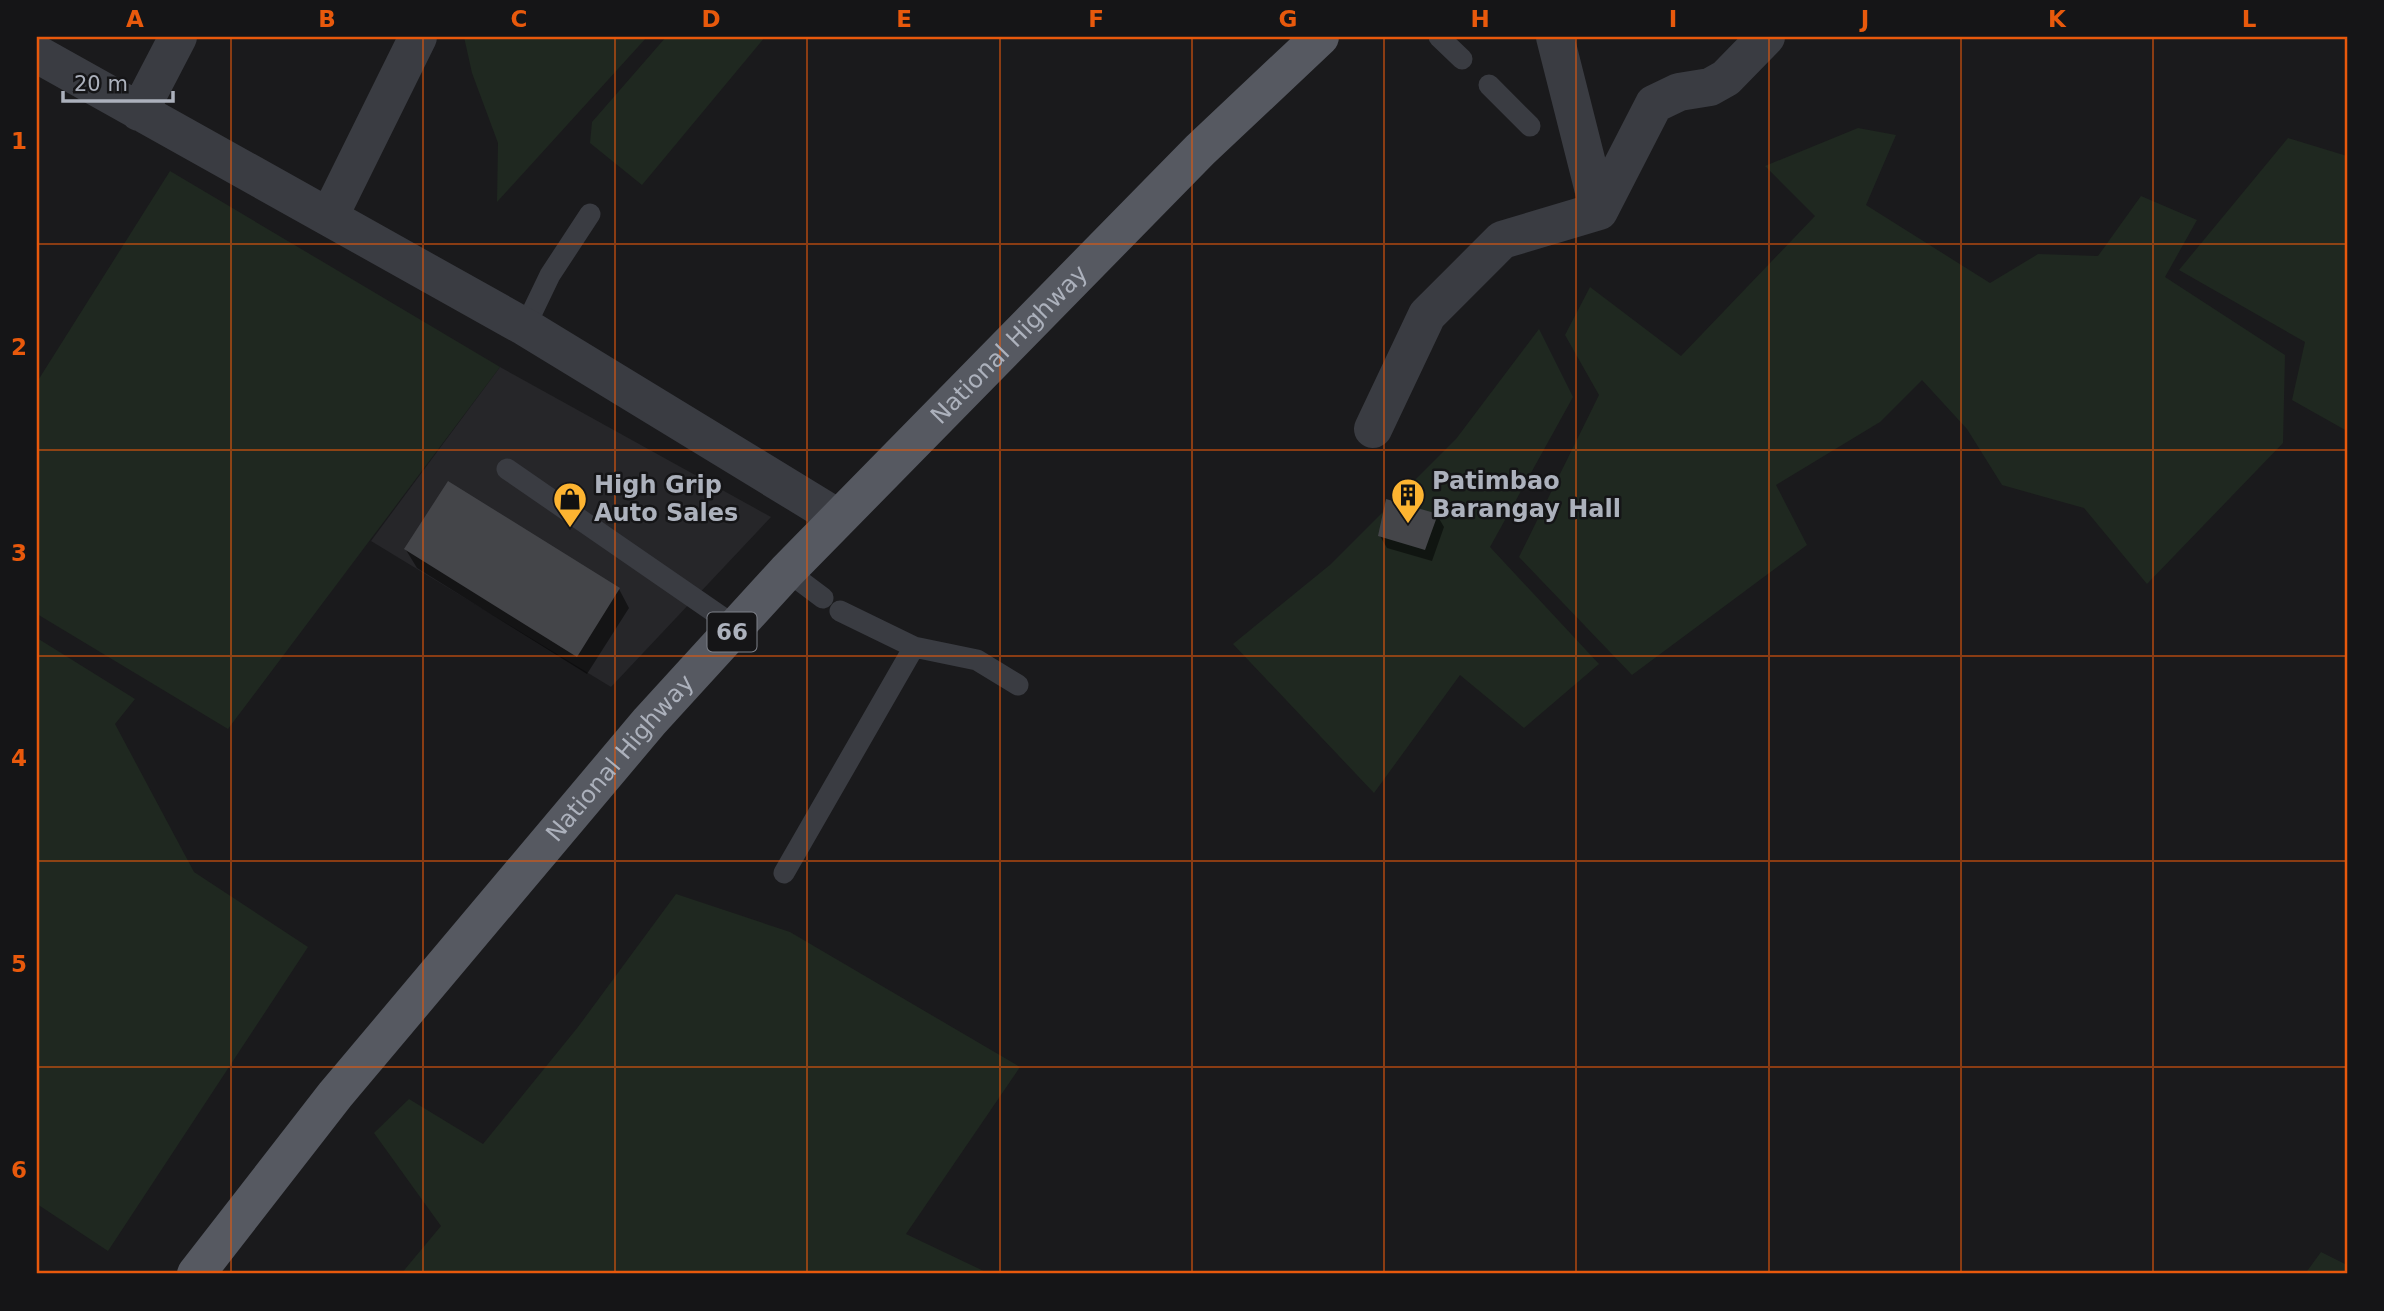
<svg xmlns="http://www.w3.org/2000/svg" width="2384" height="1311" viewBox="0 0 2384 1311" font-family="'DejaVu Sans',sans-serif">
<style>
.built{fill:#262629}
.green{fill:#1f2820}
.shadow{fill:#0007}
.building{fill:#444549}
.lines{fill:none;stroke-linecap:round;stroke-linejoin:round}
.lane{stroke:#3a3c42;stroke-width:21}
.street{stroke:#3a3c42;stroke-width:38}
.primary{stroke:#565961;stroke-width:38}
.grid{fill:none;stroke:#e8590c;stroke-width:2;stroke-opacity:0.55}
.labels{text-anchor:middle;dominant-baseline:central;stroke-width:5;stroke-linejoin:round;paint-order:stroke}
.shield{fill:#151517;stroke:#7f828a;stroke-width:2}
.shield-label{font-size:23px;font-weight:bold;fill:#acb1bc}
.street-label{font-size:24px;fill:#acb1bc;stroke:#151517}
.poi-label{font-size:24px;font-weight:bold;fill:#acb1bc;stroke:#151517;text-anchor:start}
.neatline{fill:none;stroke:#e8590c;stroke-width:2.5}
.grid-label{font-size:23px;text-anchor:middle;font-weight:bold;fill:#e8590c}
</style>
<rect width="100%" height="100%" fill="#1a1a1c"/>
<path class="built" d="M500,367L771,517L611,687L371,541Z"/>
<path class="green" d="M464,37H647L497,202L498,143L472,73Z
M666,37H765L642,185L590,143L592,122Z
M1858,128L1896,135L1866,205L1990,283L2038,254L2098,256L2141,196L2197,220L2165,277L2285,355L2283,443L2147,584L2084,508L2002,485L1967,429L1922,380L1880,422L1776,485L1807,545L1632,675L1519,557L1599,395L1565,335L1590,287L1681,356L1815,216L1765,166Z
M2288,138L2347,156V431L2292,400L2305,342L2179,270Z
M170,171L500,367L228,729L37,614V382Z
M1539,329L1573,397L1490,547L1599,664L1524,728L1460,675L1374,793L1233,644L1331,564L1456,439Z
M37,638L135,699L115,724L194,872L308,947L108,1251L37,1204Z
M676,894L790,932L1020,1067L906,1234L990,1274H401L441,1226L374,1133L409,1099L483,1144L578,1027Z
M2321,1252L2347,1265V1274H2305Z"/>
<path class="shadow" d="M1437,515L1444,527L1432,561L1387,548L1380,536Z
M406,550L619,589L629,608L587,674L417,568Z"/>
<path class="building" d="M448,481L620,588L577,657L404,549Z
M1386,499L1438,514L1425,550L1378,536Z"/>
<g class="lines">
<path class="lane" d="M1439,37L1462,59
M1489,85L1530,126
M525,327L550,275L590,214
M507,469L736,627
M787,571L823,598
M840,611L914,647L977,660L1018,685
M784,873L914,647"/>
<path class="street" d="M1555,37L1599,211
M37,54L525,327L838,518
M139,112L178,37
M329,217L418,37
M1373,429L1427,315L1502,240L1599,211L1654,104L1679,92L1710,87L1726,78L1766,37"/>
<path class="primary" id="s1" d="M196,1274L335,1095L649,722L787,571L1200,150L1320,37"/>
</g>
<path class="grid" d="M231,37V1274M423,37V1274M615,37V1274M807,37V1274M1000,37V1274M1192,37V1274M1384,37V1274M1576,37V1274M1769,37V1274M1961,37V1274M2153,37V1274M37,244H2347M37,450H2347M37,656H2347M37,861H2347M37,1067H2347"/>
<defs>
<g id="building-pin" transform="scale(1.75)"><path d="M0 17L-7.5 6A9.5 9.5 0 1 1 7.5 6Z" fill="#fdb431" stroke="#151517"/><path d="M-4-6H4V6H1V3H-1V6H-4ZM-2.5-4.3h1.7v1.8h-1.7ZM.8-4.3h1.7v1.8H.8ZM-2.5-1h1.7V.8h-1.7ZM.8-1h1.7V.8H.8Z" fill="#111"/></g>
<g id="shop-pin" transform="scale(1.75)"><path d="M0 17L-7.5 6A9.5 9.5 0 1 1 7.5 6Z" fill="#fdb431" stroke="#151517"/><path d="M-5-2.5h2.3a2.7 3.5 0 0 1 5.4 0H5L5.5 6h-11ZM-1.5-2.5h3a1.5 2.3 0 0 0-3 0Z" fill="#111"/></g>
</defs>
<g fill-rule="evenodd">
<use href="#building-pin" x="1408" y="495"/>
<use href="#shop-pin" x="570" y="499"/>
</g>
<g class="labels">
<rect class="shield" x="707.5" y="612.5" width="49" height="39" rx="5"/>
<g class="shield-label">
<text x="732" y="632">66</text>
</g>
<g class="street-label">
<text stroke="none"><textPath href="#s1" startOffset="1236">National Highway</textPath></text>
<text stroke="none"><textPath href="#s1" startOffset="668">National Highway</textPath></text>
</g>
<g class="poi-label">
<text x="1432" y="481">Patimbao<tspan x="1432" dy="28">Barangay Hall</tspan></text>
<text x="594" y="485">High Grip<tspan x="594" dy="28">Auto Sales</tspan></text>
</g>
</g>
<rect width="2384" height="1311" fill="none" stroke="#151517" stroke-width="77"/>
<path d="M63 91v10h110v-10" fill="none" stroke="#acb1bc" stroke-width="3.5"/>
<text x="74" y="91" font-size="21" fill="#acb1bc" stroke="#151517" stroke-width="5" paint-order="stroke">20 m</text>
<rect x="38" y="38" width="2308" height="1234" class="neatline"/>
<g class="grid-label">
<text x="135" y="27">A</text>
<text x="327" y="27">B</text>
<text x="519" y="27">C</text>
<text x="711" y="27">D</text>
<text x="904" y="27">E</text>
<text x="1096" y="27">F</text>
<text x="1288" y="27">G</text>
<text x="1480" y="27">H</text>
<text x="1673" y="27">I</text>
<text x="1865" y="27">J</text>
<text x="2057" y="27">K</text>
<text x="2249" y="27">L</text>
<text x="19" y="149">1</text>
<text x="19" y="355">2</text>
<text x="19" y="561">3</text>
<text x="19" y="766">4</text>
<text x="19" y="972">5</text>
<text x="19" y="1178">6</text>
</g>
</svg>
